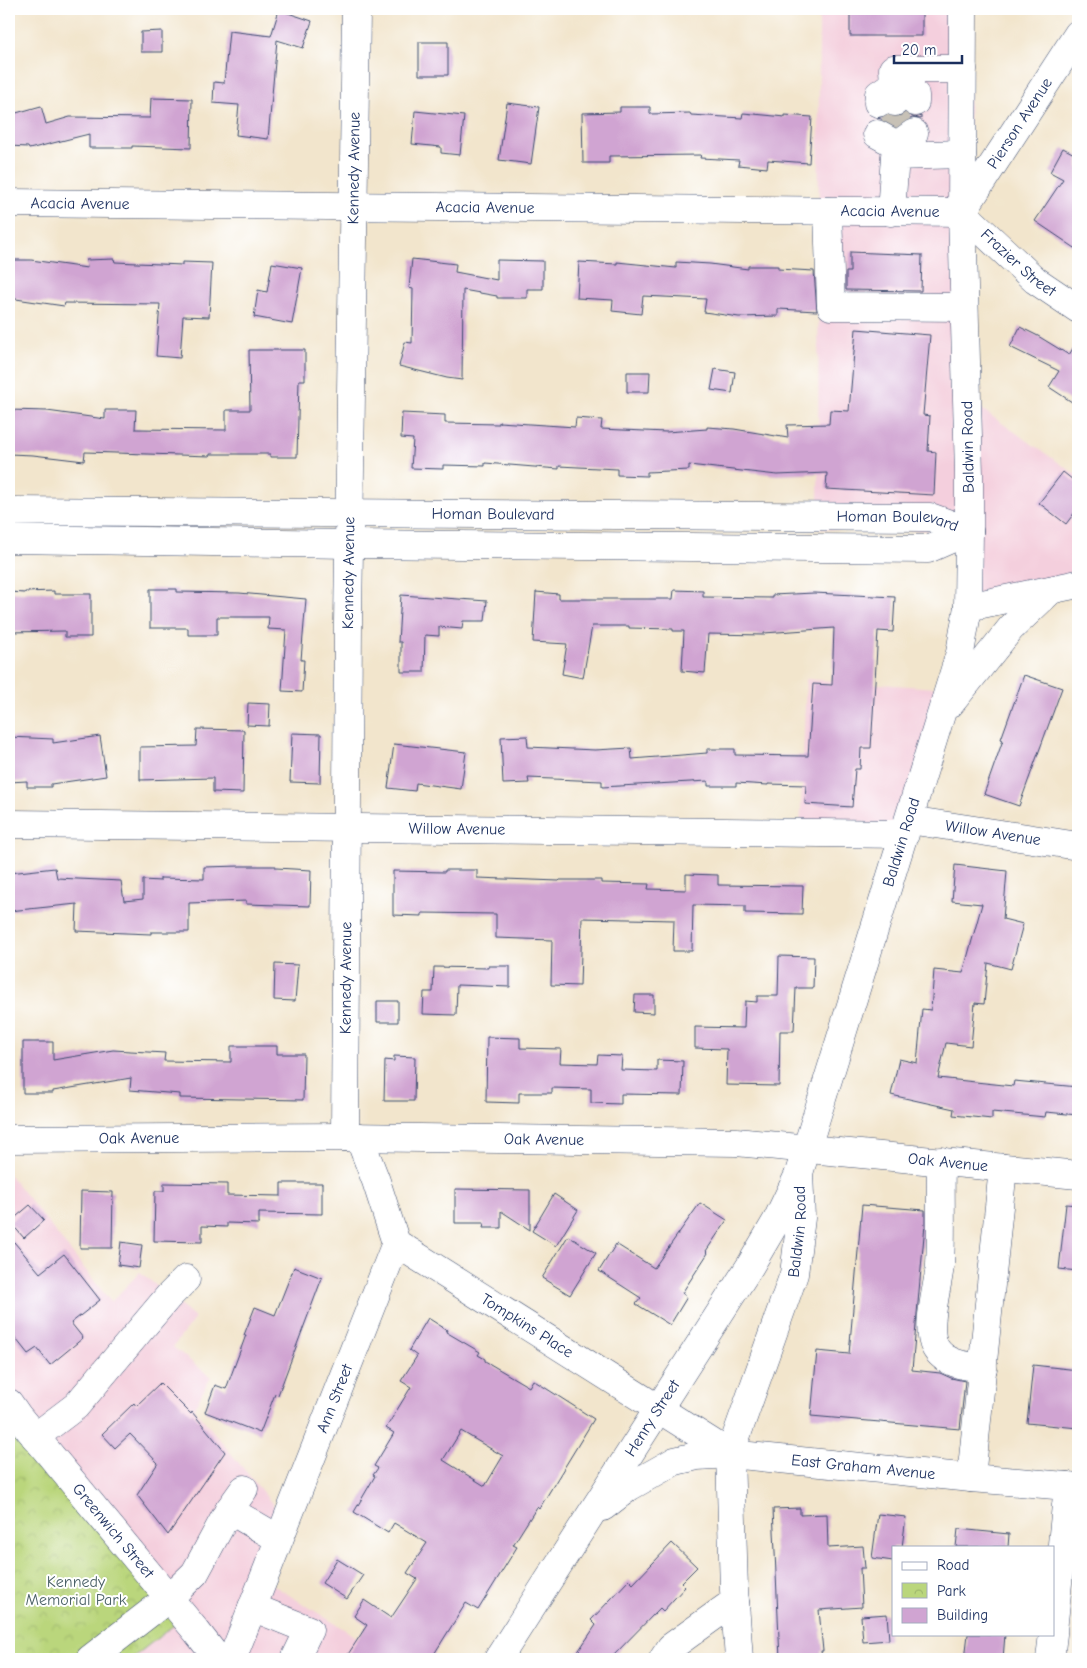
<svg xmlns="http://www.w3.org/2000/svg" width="1087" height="1668" viewBox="0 0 1087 1668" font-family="'Comic Neue',sans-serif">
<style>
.built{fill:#f4cfdd}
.park{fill:url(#park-crowns);stroke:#6a826d}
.building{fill:#d0a4d2;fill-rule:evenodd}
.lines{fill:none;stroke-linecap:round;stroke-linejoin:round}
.minor-tunnel{stroke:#c7c1b6;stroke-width:28;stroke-dasharray:28 14;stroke-linecap:butt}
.minor-casing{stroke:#3b4a6e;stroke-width:29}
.major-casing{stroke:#3b4a6e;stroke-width:29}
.minor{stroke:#fff;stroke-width:28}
.major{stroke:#fff;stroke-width:28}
.labels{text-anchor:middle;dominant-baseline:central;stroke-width:4;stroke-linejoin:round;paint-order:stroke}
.street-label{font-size:16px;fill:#1b2f5e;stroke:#fff}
.park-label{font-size:16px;fill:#4b6167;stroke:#fff}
</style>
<defs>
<pattern id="park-crowns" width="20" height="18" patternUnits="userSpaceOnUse" patternTransform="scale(1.25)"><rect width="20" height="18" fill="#bad67c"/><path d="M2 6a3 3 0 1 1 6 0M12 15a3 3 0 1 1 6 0" fill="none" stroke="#9fb86e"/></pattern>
</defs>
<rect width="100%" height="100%" fill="#fff"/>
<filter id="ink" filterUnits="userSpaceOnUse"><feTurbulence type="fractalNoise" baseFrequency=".02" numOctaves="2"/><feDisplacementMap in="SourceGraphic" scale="10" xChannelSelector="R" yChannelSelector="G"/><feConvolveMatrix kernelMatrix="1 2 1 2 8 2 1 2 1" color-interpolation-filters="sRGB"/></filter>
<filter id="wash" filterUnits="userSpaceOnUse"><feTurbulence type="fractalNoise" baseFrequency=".0096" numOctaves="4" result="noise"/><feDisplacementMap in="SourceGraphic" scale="20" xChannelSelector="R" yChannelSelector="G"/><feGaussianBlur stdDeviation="1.12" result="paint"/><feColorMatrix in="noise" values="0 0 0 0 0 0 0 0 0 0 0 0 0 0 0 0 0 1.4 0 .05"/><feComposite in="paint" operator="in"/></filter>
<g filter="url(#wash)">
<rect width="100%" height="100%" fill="#f2e5cc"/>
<path class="built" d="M819,9H969L970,401L1078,476V581L973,607L972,531L818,529Z
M806,679L952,689L912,842L800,836Z
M9,1174L111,1302L140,1272L195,1318L173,1347L211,1377L194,1408L288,1523L265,1580L392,1659H131L184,1617L9,1403Z"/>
<path class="park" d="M9,1403L184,1617L131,1659H9Z"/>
<g id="blocks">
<path class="building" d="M850,9H922V36H850Z
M279,10L312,21L303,48L277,40L268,139L236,135L239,105L213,103L214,82L224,83L229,31L271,36Z
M162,31V52H141V32Z
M419,42H448V75H419Z
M151,98L192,99L191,148L132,146V148H89V134L29,149L28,147L9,146V115L41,106L46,124L70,117L150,118Z
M507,103L539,107L531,164L499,160Z
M620,107H650V114L690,113L691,115L742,118L743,113L785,117V115L812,117L809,163L768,160L767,168L738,165L739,160L700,158L701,155L609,156V163H583L582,113L620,112Z
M415,111L464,116L460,155L441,153V147L412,144Z
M905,113L915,118L921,116V119L912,118L896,127L885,120L877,118L887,115L896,118Z
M1063,148L1078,156V250L1035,221L1063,179L1050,172Z
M850,252L922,255L921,291L846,290V272H850Z
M114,259L115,262L182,265V262L212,263L209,317L183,316L180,358L156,356L160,304L65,303L64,306L9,298V260H31L87,268L86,260Z
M412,259L456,264L455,272L497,280V260L543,261V289H527V298H497V296L463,290L462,380L447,378L399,366L405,342L412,343L413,289L409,288Z
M579,262L617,264V262L676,268V262L710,264L748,269V266H778V269L814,271L817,311L778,309V316L739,317L704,312L706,299L643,296L641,314L612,311L613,300L577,298Z
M272,263L302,268L292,324L254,317L258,290L267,292Z
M1020,327L1038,336L1069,355L1078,340V406L1049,387L1059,371L1010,347Z
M856,329L930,335L923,415L930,416L928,451L936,452L934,495L826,489L827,473L777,475L689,465V470L647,472V476L617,475V469L559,466V469L485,463V466L443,465V469L411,468L413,439L401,438L402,413L445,415V423L499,424V422L575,427L576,418L602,420L601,429L666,432L707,429V427L734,429L788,438L787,425L829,424L830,410L849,411Z
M249,350H305V380H299L297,457H270V454H210V456L85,452L84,461L33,455L9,454V410L47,411L105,419V410H136L135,429L226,430V410H250Z
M715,369L735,372L732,393L711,390Z
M627,372H650L649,392H627Z
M1063,472L1078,484V508L1066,524L1039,503Z
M150,589H177V592L239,593L306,599L301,660H304L302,692L282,691L286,630L268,629L269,617H217V635H188V628H150Z
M674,590L703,591V597L772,598V595L814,593L895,597L893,632L878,631L871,748H861L860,769H855L852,807L805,804L806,785L768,784V785L736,783V786H708V781L602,787V781L528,778L529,783L503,784L501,737L527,736L528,747L595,750L631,748L632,759L707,753V749H735V755L808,756L813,684L832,685L834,628L764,633V635L708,634L705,673L682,671L684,631H673V629L629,628V626H592L583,678L562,674L567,644L533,642L536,592L559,594V599H673Z
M54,591V594H91V637H65V631L9,632V592L25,593V592Z
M401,595L487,601L485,621H463L462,629L439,627V636L425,635L424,672H401V642H398Z
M1024,675L1062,688L1019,806L984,794L1003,740L1001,739Z
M248,703L270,704L269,726L247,725Z
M197,729L244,730L243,793L213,792V778L140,780V747L196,746Z
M292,733L321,734L320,783L290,782Z
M100,736L106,776L51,784V787H27V781L9,782V737L53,739V743Z
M394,744L466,752L461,789L416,783L415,791L388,788Z
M955,865L1007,871L1003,919L1023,924L1011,969L988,963L984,1004L975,1003L971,1046L946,1043L938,1078L1013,1086L1014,1081L1078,1087V1115L1046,1112L1045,1117L992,1112V1119L953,1115L954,1109L891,1095L899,1059L917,1063L922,1009L931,1010L934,970L963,973L982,904L952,901Z
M241,866H276V868L311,870L310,906L246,904V901L189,903V932H151V934L76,931L77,904L9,911V873L55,868L57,878L121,881L124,901L143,899V880L160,881V878L204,879V867Z
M445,870H477V878L559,881L560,880H601V883L649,884L648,889L686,890V874L718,875V885L803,886L802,914L745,913V906L693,905L692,951H673L674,920L582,918L580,986L551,985L552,940L496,938V914L422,913V916L393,915V871L445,872Z
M779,956L814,957L813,988H796L794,1031H780L779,1086L726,1085L727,1049L695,1048V1027L744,1028L745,1001L757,1002V996H778Z
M275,964L298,965L295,1001L274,1000Z
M488,966H510V987L457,985L456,1015L423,1014L424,992H433L434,967L488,968Z
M635,995H654V1013L634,1012Z
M377,1001H398V1022H377Z
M487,1037L520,1038V1048L561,1049L560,1063L597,1064L598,1055L622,1056L621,1070L657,1071V1060L683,1061L682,1095L621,1094V1104L591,1103V1089L552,1088V1093H519V1103L486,1102Z
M23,1042H53V1060L113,1050L165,1053L164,1061L231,1062V1046H277V1054H304L303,1100L180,1098V1094L130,1090L131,1078L53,1091V1093H23Z
M394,1056L415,1057L414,1101H384L385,1060L394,1061Z
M164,1183L227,1184V1195L281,1196V1183H322V1214L259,1213V1224L227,1223V1227L202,1226V1242L154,1241L155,1191H164Z
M455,1189L530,1190V1230L501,1211V1228H483L484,1223H455Z
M81,1191L113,1192L112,1248H80Z
M554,1194L578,1210L556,1246L532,1231Z
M700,1203L727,1220L706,1251L708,1253L682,1293L687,1297L670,1325L636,1304L641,1298L599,1271L616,1244L654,1268Z
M1066,1204L1078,1205V1271L1059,1269Z
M30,1205L44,1220L24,1238L10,1222Z
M862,1205L925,1210V1224L912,1370L940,1373L951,1378L965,1381L960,1429L811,1416L817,1351L849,1354Z
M9,1236L40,1273L64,1254L100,1300L71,1323L83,1338L50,1365L37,1348L28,1354L9,1330Z
M568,1236L596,1253L570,1295L542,1278Z
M121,1242L142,1245L139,1268L118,1265Z
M294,1267L322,1278L278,1395L275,1394L260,1433L205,1412L215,1385L226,1389L246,1335H244L255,1307L275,1315Z
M428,1318L447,1330L446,1332L480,1352L478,1355L485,1359V1361L529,1387L533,1380L594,1419L539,1509L537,1507L513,1545L517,1547L478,1610L466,1603L431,1659H345L367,1625L354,1616L364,1600L391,1618L417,1579L407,1573L427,1543L394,1523L388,1533L354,1512L375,1476L373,1475L378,1468L374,1466L394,1433L386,1428L411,1387L401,1381L417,1356L409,1350ZM461,1431L503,1456L485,1486L443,1460Z
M1033,1365L1078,1370V1428L1027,1423Z
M160,1383L191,1414L192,1412L225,1452L168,1535L137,1495L158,1463L130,1434L115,1448L102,1434L134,1403L136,1406Z
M800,1508V1515L827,1514L828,1548L863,1546L865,1568H860L862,1607L819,1610L823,1651H821L822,1659H780L773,1509Z
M878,1514L906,1517L902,1547H893V1561L872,1558Z
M958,1529L1009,1534L1008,1547H956Z
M672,1543L697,1567L681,1583L685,1587L663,1611L660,1608L610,1659H573L596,1625L591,1620L629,1580L633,1584Z
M337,1559L363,1575L347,1599L322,1583Z
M887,1614L889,1640L863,1642L861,1616Z
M968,1634H1005L1003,1659H965Z"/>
</g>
</g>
<g filter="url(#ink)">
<use href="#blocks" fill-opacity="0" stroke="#3b4a6e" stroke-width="1"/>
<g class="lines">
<path class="minor-tunnel" d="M896,103V134"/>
<g class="minor-casing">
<g id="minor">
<path d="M915,102V95L894,84L893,69H963"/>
<path d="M878,103L879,94L894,84L895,102"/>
<path d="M877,134L897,145L914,133"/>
<path id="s1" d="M9,203L962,212"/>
<path d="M828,211L831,306L964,307"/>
<path d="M891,212L895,156L962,154"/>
<path id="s2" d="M962,212L1078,34"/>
<path id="s3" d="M962,212L1035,280L1078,309"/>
<path id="s4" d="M9,511L924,517H930L969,531"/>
<path d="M9,539L350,544L928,549L969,531"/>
<path id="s5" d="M909,820L1078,846"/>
<path id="s6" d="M9,824L905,834"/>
<path id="s7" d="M345,1137L348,624L356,9"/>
<path id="s8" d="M9,1139L345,1137L736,1142L1078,1175"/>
<path d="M941,1161C940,1196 942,1230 940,1265C938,1287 925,1328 935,1347C944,1364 967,1366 983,1368"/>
<path id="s9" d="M396,1243L730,1454L971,1478L1078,1487"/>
<path d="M35,1437L76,1406L168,1297L186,1279"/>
<path d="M971,1478L1003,1168"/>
<path d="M229,1510L279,1539"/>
<path d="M252,1607L309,1630L295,1659"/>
<path d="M1053,1631L1068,1486"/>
<path d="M90,1659L169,1598L195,1573L229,1510L244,1489"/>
<path id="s10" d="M232,1659L396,1243L376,1181L359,1137"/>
<path d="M663,1659L671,1647L735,1601"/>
<path d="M1050,1659L1053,1634"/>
</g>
</g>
<g class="major-casing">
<g id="major">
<path d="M968,607L1078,584"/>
<path d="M950,704L1011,628L1051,590"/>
<path id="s11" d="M9,1403L18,1416L197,1632L218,1659"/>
<path d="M603,1507L629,1487L675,1461L697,1456L730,1454"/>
<path id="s12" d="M498,1659L750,1266L777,1220L798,1176"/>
<path id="s13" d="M739,1659L734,1590L730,1454L794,1274L801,1218L799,1173L960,653L968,607L969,531V474L962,212L963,9"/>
</g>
</g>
<use href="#minor" class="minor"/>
<use href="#major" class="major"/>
</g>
</g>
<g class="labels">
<g class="street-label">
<text stroke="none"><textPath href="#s2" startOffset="106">Pierson Avenue</textPath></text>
<text stroke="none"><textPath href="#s7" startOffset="969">Kennedy Avenue</textPath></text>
<text stroke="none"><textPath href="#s1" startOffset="71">Acacia Avenue</textPath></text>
<text stroke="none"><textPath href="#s1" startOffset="476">Acacia Avenue</textPath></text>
<text stroke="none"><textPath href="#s1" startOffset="881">Acacia Avenue</textPath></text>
<text stroke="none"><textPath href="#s3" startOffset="76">Frazier Street</textPath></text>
<text transform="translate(968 447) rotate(-91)">Baldwin Road</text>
<text stroke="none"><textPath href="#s4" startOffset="484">Homan Boulevard</textPath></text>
<text stroke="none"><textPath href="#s4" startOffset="889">Homan Boulevard</textPath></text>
<text stroke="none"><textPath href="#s7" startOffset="564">Kennedy Avenue</textPath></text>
<text stroke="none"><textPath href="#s6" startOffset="448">Willow Avenue</textPath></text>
<text stroke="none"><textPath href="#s5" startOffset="85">Willow Avenue</textPath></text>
<text stroke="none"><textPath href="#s13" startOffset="844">Baldwin Road</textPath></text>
<text stroke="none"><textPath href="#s7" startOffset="159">Kennedy Avenue</textPath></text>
<text stroke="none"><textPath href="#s8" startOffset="130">Oak Avenue</textPath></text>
<text stroke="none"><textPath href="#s8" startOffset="535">Oak Avenue</textPath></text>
<text stroke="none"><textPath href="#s8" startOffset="940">Oak Avenue</textPath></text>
<text stroke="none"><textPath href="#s13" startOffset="439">Baldwin Road</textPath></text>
<text stroke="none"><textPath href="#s9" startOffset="155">Tompkins Place</textPath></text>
<text stroke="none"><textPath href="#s10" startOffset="280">Ann Street</textPath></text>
<text stroke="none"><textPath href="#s12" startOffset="286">Henry Street</textPath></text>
<text stroke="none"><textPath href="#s9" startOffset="529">East Graham Avenue</textPath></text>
<text stroke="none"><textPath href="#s11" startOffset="165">Greenwich Street</textPath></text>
</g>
<g class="park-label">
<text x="76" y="1582">Kennedy<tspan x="76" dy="18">Memorial Park</tspan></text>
</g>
</g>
<rect width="1087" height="1668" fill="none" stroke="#fff" stroke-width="30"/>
<rect x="892" y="1546" width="162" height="90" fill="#ffffff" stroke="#a4acbf"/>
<rect x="902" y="1562" width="25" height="8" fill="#ffffff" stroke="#a4acbf"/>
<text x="937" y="1570" font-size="15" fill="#1b2f5e">Road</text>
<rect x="902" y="1583" width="25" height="15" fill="url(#park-crowns)" stroke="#a4acbf"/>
<text x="937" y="1596" font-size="15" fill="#1b2f5e">Park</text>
<rect x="902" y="1608" width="25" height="15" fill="#d0a4d2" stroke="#a4acbf"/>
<text x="937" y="1620" font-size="15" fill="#1b2f5e">Building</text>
<path d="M894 55v8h68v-8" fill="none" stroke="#1b2f5e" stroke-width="2.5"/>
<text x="902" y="55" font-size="15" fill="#1b2f5e" stroke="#ffffff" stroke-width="4" paint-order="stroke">20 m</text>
</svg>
